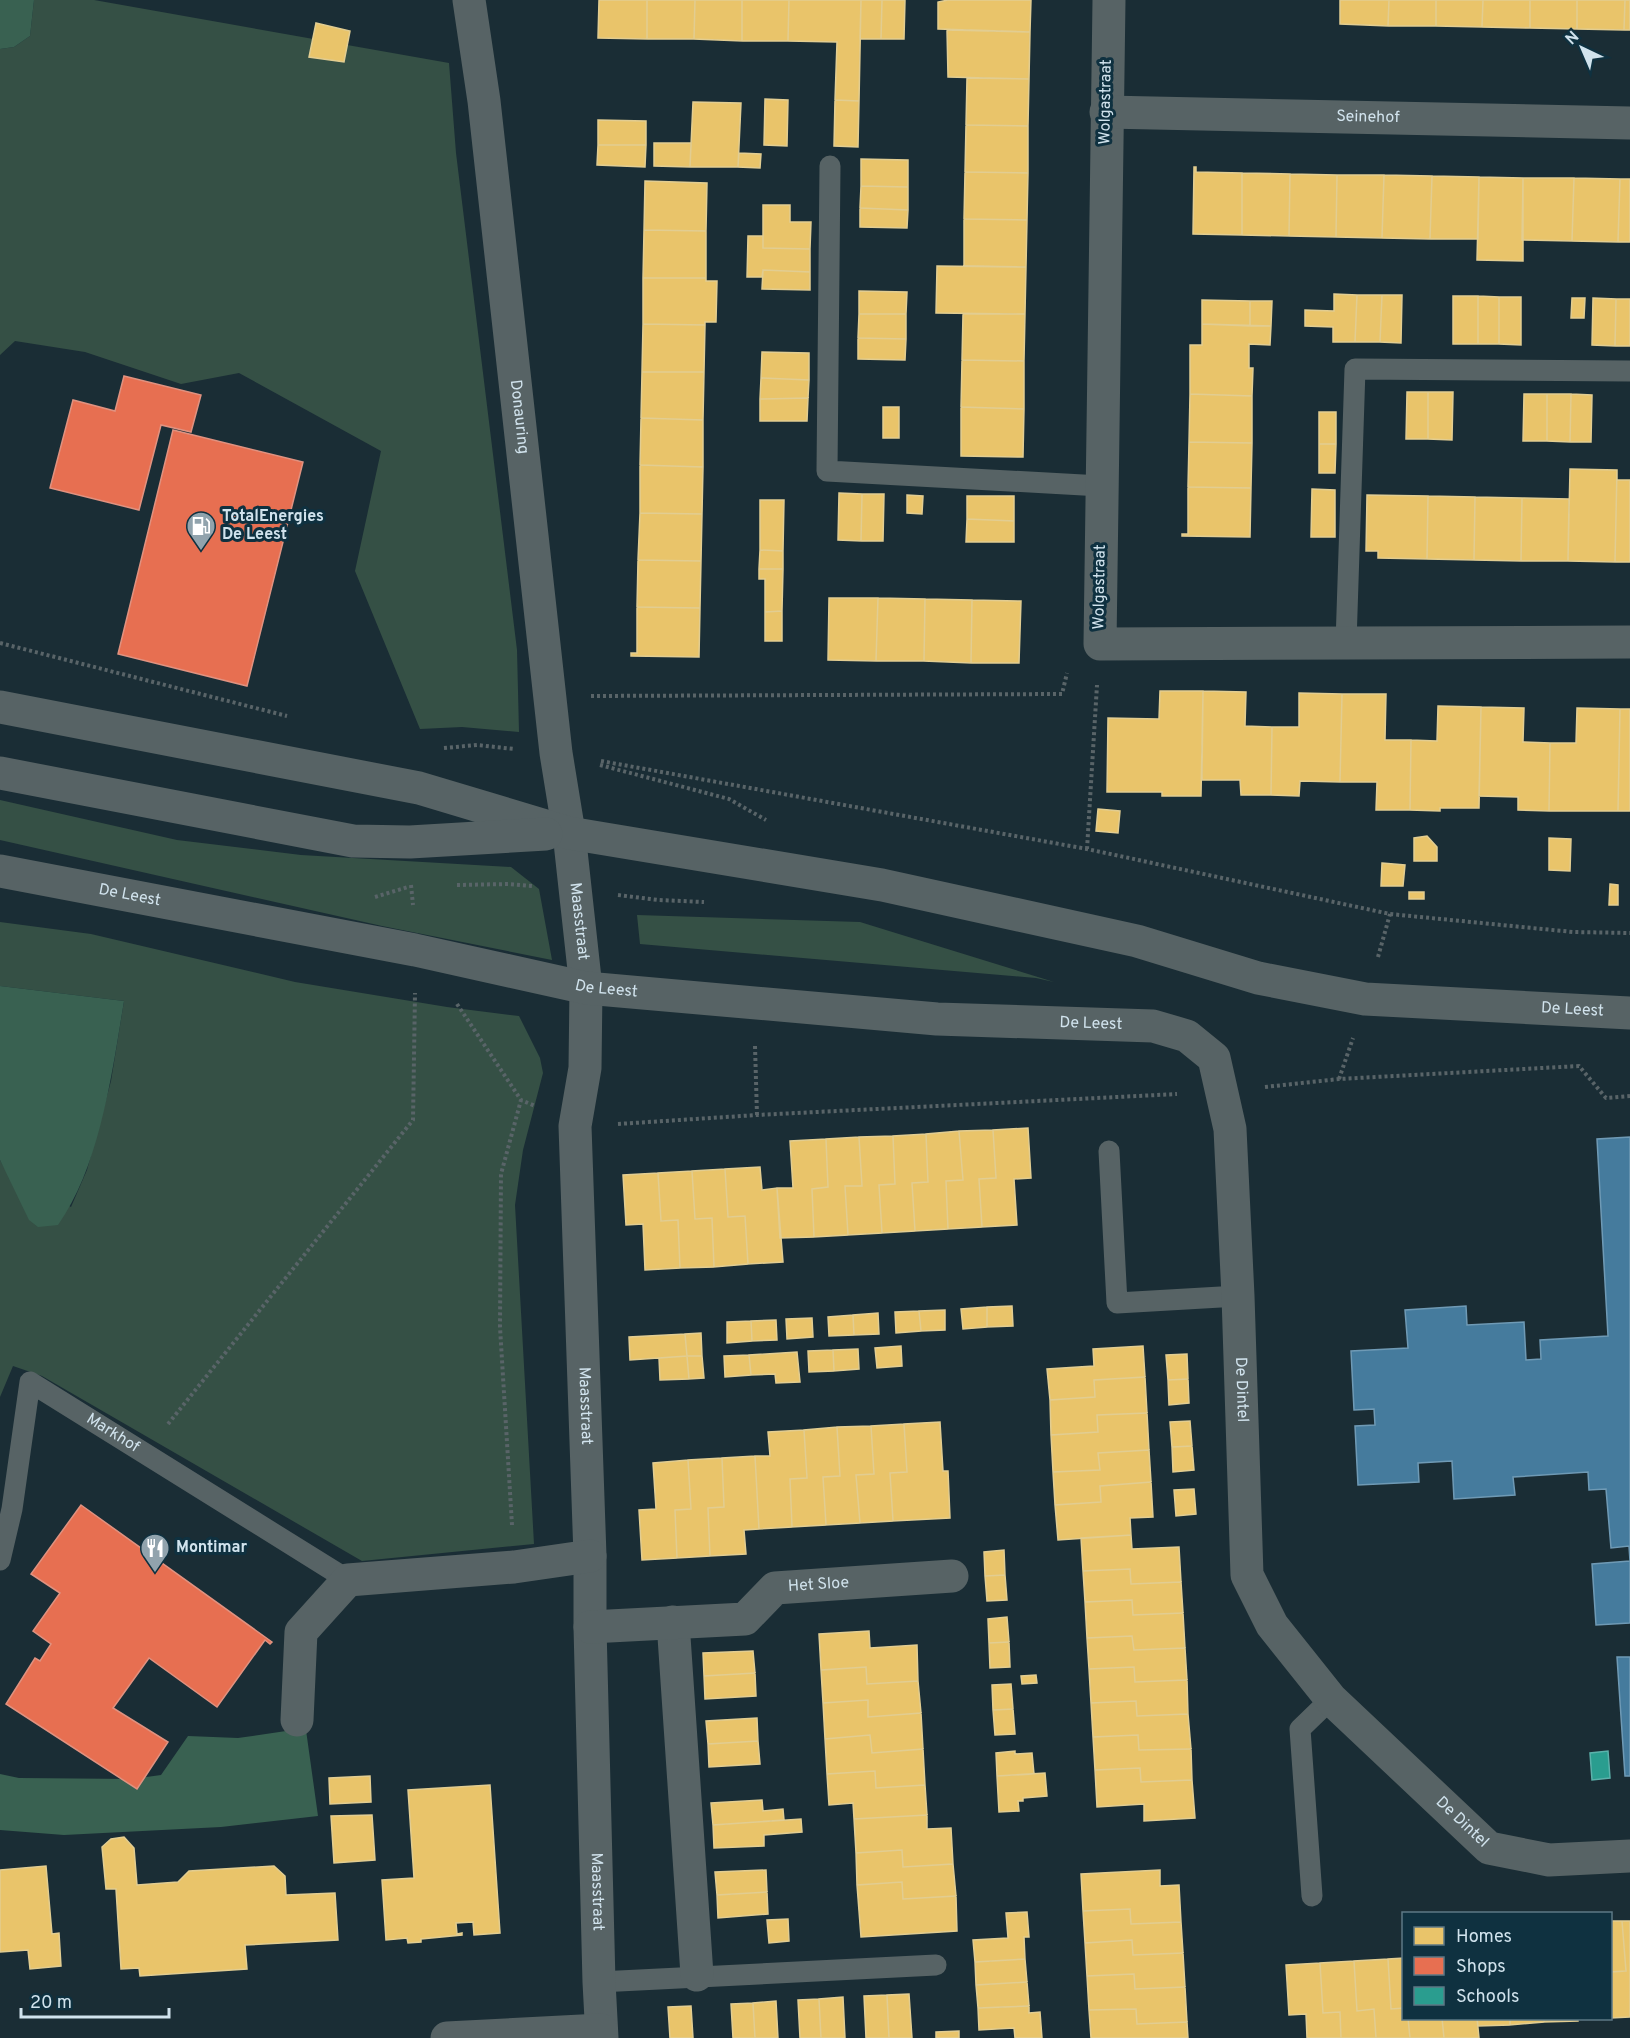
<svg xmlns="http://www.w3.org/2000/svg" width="1630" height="2038" viewBox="0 0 1630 2038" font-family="Overpass,sans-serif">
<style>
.green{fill:#355045}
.forest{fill:#396151}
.homes{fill:#e9c46a;stroke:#e2cd91;stroke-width:1.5}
.shops{fill:#e76f51;stroke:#e09280;stroke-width:1.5}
.schools{fill:#2a9d8f;stroke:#5cb2ab;stroke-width:1.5}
.public{fill:#457b9d;stroke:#6f9ab5;stroke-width:1.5}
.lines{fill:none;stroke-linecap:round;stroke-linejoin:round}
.path{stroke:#596468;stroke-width:4;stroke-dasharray:3 3;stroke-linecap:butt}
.service{stroke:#576365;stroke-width:21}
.minor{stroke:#576365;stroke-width:33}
.tertiary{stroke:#576365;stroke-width:33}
.labels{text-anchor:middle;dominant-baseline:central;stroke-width:6;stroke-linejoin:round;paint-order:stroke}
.street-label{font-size:16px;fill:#d1e3ed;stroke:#0f3140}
.poi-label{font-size:16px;font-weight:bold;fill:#d1e3ed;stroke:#0f3140;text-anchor:start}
</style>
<rect width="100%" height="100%" fill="#1a2d35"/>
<path class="green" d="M34,0H94L449,63L456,153L517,650L519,732L462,727L420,729L355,571L381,451L239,373L181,384L85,352L15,341L0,355V49L14,47L30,36Z
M0,800L177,840L301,855L511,867L539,889L552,960L382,926L0,840Z
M637,915L860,922L1054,982L1036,978L640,944Z
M0,922L91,934L295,982L447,1007L519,1016L540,1058L543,1073L523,1150L515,1205L534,1544L362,1561L42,1376L13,1366L0,1397V1160L6,1171L71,1207L87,1170L111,1081L124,1001L0,986Z"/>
<path class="forest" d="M0,0H34L30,36L14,47L0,49Z
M0,986L124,1001C112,1073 100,1166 58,1225L38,1227L29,1220L0,1160Z
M306,1730L318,1816L221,1827L64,1835L0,1830V1774L19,1778L132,1779L161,1775L188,1736L238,1738L286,1731Z"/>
<path class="homes" d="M599,0H647V39L598,38Z
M647,0H695L694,39H647Z
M695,0H742V41L694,39Z
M742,0H789L788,41H742Z
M789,0H861L859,101L835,100L837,42L788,41Z
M861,0H882L881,39H860Z
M882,0H905L904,39H881Z
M1031,0L1030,32L938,29V2L948,0Z
M1340,0H1389L1388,26L1340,24Z
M1389,0H1436V26H1388Z
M1436,0H1483L1482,27L1436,26Z
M1483,0H1530V28L1482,27Z
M1530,0H1577V29L1530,28Z
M1577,0H1625L1624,30L1577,29Z
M1625,0H1630V30H1624Z
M316,23L350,31L344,62L309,57Z
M947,30L1030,32L1029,79L948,77Z
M967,78L1029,79L1028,126L966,125Z
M765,99L788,100L787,146L764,145Z
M835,100L859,101L858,147L834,146Z
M693,102L741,103L738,167H690Z
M598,120L646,121V145H598Z
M966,125L1028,126V173L965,172Z
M654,143H691L690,167L654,166Z
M598,145H646L645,167L597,165Z
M739,153L761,154L760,168L738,167Z
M861,159L908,160V187L861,186Z
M1194,167H1196V172L1242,173V235L1193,234Z
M965,172L1028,173L1027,220L964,219Z
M1242,173L1290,174L1289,236L1242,235Z
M1290,174L1337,175L1336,237L1289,236Z
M1337,175H1384L1382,238L1336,237Z
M1384,175L1432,176L1430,239L1382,238Z
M1432,176L1479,177L1478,239H1430Z
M1479,177L1523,178V261L1477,260Z
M1523,178H1574L1572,241L1522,240Z
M1574,178L1620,179L1618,242L1572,241Z
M1620,179H1630V242H1618Z
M645,181L707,183L706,231L644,230Z
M861,186L908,187V210L860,208Z
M763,205H790V222H811L810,249L763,248Z
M860,208L908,210L907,228L860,227Z
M964,219L1027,220L1026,267L964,266Z
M644,230L706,231V278H643Z
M748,236H763V248L810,249V272L763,270L762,277H747Z
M937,266L1026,267L1025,314L936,313Z
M763,270L810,272V290L762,289Z
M643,278H706V281H717L716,322H705V325L643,324Z
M859,291L907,292L906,314H859Z
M1334,294L1357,295L1355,342H1333V327L1305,326V310L1334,311Z
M1357,295H1382L1380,342H1355Z
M1382,295H1402L1401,343L1380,342Z
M1453,296H1478V344H1453Z
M1478,296L1499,297V344H1478Z
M1499,297H1521V345L1499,344Z
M1572,298H1585L1584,318H1571Z
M1593,298L1616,299L1615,346L1592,345Z
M1616,299H1630V346H1615Z
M1202,300L1250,301V326L1202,324Z
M1250,301H1272L1271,326H1250Z
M859,314H906V339L858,338Z
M963,314H1025L1024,361L962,360Z
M643,324L705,325L704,372H642Z
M1202,324L1271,326L1270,345L1249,344V368H1253L1252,396L1190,394V345H1202Z
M858,338L906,339L905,360L858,359Z
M762,352L809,353V380L761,378Z
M962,360L1024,361V409L961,407Z
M642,372H704L703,420L641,418Z
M761,378L809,380L808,398L760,399Z
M1407,392H1428V439H1406Z
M1428,392H1453L1452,440L1428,439Z
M1190,394L1252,396V443L1189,442Z
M1524,394H1547V441H1523Z
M1547,394H1571L1570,442L1547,441Z
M1571,394L1592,395L1591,442H1570Z
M808,398L807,421H760V399Z
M883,407H899V438H883Z
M961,407L1024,409L1023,457L961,456Z
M1319,412H1336V444H1319Z
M641,418L703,420V467L640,465Z
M1189,442L1252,443L1251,488L1188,487Z
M1319,444H1336L1335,473H1319Z
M640,465L703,467L702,514L640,513Z
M1570,469L1617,470L1615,562L1568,561Z
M1617,470V480H1630V562H1615Z
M1188,487L1251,488L1250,537L1182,536V534H1188Z
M1312,489L1335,490V537H1311Z
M839,493L862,494L861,541L838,540Z
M862,494H884L883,541H861Z
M907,495L923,496L922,514L907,513Z
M1367,495L1428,496L1427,559L1378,558V551H1366Z
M967,496H1014V521L967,519Z
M1428,496L1475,497L1474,560L1427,559Z
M1475,497L1522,498L1521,561L1474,560Z
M1522,498L1569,499L1568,561H1521Z
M760,500H784L783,551L760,550Z
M640,513L702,514L701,561L638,560Z
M967,519L1014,521V542H966Z
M760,550L783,551V569H759Z
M638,560L701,561L700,608L637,607Z
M759,569H783L782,611L765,612V579H759Z
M829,598H878L876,661L828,660Z
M878,598L925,599L924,661H876Z
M925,599L972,600L971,663L924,661Z
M972,600L1021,601L1019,663H971Z
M637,607L700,608L699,657L631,656V653H637Z
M782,611V641H765V612Z
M1160,691H1203L1201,796H1162V792H1107L1108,718L1159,719Z
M1203,691L1246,692L1245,726L1272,727L1271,795H1241L1240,780H1202Z
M1299,693L1342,694L1340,782L1300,781L1299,796L1271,795L1272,727H1299Z
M1342,694H1386L1385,740H1411L1410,810H1376L1377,782H1340Z
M1438,706L1481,707L1479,808H1440V811L1410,810L1411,740L1437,741Z
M1481,707L1524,708L1523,742L1550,743L1549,811L1518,810V797L1479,796Z
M1577,708L1620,709L1618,811H1549L1550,743H1576Z
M1620,709H1630V811H1618Z
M1098,809L1120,811L1118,833L1096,831Z
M1427,836L1437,847V861H1414V838Z
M1549,838L1571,839L1570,871L1549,870Z
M1382,863L1405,865L1403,886H1381Z
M1610,884L1618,885V905H1609Z
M1409,892H1424V899H1409Z
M1028,1128L1031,1178L1014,1179L1017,1225L982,1227L979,1179L996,1178L993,1130Z
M993,1130L996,1178L979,1179L982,1227L948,1229L946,1181L963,1180L959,1131Z
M959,1131L963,1180L946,1181L948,1229L915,1231L912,1183L928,1182L926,1134Z
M926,1134L928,1182L912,1183L915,1231L882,1233L879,1185L895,1184L893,1136Z
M893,1136L895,1184L879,1185L882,1233L848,1235L845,1186H862L859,1137Z
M859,1137L862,1186H845L848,1235L814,1237L812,1189L828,1187L826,1139Z
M826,1139L828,1187L812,1189L814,1237L780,1238L777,1188H793L790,1141Z
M760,1167L762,1190L777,1188L783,1262L748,1264L745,1216L728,1217L725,1169Z
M725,1169L728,1217L745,1216L748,1264L714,1267L712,1218L695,1219L692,1171Z
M692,1171L695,1219L712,1218L714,1267L680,1268L678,1220L661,1221L658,1173Z
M658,1173L661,1221L678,1220L680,1268L645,1270L643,1224L626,1225L623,1175Z
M1012,1306L1013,1326L987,1327V1307Z
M987,1307V1327L963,1329L961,1309Z
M945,1310V1330L921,1331L919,1311Z
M919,1311L921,1331L896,1333L895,1312Z
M878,1313L879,1334L854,1335L853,1315Z
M853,1315L854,1335L829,1336L828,1317Z
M812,1318L813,1337L787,1339L786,1319Z
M776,1320L777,1340L752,1341L751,1321Z
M751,1321L752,1341L727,1343V1322Z
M701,1333L702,1356H687L685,1334Z
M685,1334L687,1356L630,1360L629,1337Z
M901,1346L902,1366L877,1368L875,1348Z
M1143,1346L1145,1377L1094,1380L1095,1397L1050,1400L1047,1369L1094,1366L1093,1349Z
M858,1349L859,1369L834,1371L833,1350Z
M833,1350L834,1371L809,1372L808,1351Z
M797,1352L800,1382L776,1383L775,1374L751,1375L749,1355Z
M1187,1354L1188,1379L1168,1380L1166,1355Z
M749,1355L751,1375L725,1377L724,1356Z
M687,1356H702L704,1378L689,1379Z
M687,1356L689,1379L660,1380L659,1358Z
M1145,1377L1147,1413L1097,1415L1098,1432L1051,1435L1050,1400L1095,1397L1094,1380Z
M1188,1379L1189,1403L1169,1405L1168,1380Z
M1147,1413L1149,1450L1098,1453L1100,1470L1053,1472L1051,1435L1098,1432L1097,1415Z
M1190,1421L1192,1446L1172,1447L1170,1422Z
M940,1422L943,1471H948L950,1518L893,1521L890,1473L907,1472L904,1424Z
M904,1424L907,1472L890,1473L893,1521L860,1523L856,1475L874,1474L871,1426Z
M871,1426L874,1474L856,1475L860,1523L826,1525L823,1477L840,1476L837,1427Z
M837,1427L840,1476L823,1477L826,1525L792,1527L790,1479L807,1478L804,1430Z
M804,1430L807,1478L790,1479L792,1527L759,1529L755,1456H770L768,1432Z
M1192,1446L1194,1470L1173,1472L1172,1447Z
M1149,1450L1151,1482L1100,1486L1101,1502L1055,1505L1053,1472L1100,1470L1098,1453Z
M755,1456L759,1529L744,1530L746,1554L710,1556L708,1508L724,1507L722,1458Z
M722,1458L724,1507L708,1508L710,1556L677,1558L675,1510L691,1509L688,1460Z
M688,1460L691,1509L675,1510L677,1558L642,1560L639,1510L656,1509L653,1463Z
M1151,1482L1153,1517L1130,1518L1131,1535L1058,1540L1055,1505L1101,1502L1100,1486Z
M1194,1489L1196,1514L1176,1516L1174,1490Z
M1131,1535L1132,1549L1179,1547L1181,1582L1131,1584L1130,1569L1083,1571L1081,1538Z
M1004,1550L1005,1575L985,1576L984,1552Z
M1130,1569L1131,1584L1181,1582L1183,1613L1133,1615L1132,1600L1085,1602L1083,1571Z
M1005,1575L1007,1600L987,1601L985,1576Z
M1132,1600L1133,1615L1183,1613L1185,1648L1134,1650L1132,1636L1087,1638L1085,1602Z
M1007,1617L1009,1642L989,1643L988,1619Z
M869,1631L870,1648L917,1645L918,1681L867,1684L866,1667L821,1670L819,1634Z
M1132,1636L1134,1650L1185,1648L1187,1680L1135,1682L1134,1667L1089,1669L1087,1638Z
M1009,1642L1010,1667L990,1668L989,1643Z
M753,1651L755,1673L704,1676L703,1653Z
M866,1667L867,1684L918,1681L921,1713L868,1717V1700L823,1703L821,1670Z
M1134,1667L1135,1682L1187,1680L1188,1714L1137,1716L1136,1701L1091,1703L1089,1669Z
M755,1673L756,1696L705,1699L704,1676Z
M1036,1675L1037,1683L1022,1684L1021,1676Z
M1011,1684L1013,1709L993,1710L992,1685Z
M868,1700V1717L921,1713L923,1749L872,1753L870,1735L825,1739L823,1703Z
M1136,1701L1137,1716L1188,1714L1191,1749L1139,1750L1138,1735L1093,1737L1091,1703Z
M1013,1709L1015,1734L995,1735L993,1710Z
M757,1718L758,1741L708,1744L706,1721Z
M870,1735L872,1753L923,1749L925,1785L876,1788L875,1771L827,1774L825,1739Z
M1138,1735L1139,1750L1191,1749L1192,1780L1141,1782L1140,1768L1095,1770L1093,1737Z
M758,1741L760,1764L709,1767L708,1744Z
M1015,1751V1754L1032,1753L1034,1774L997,1776L996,1753Z
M1140,1768L1141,1782L1192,1780L1195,1818L1144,1821V1804L1097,1807L1095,1770Z
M875,1771L876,1788L925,1785L927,1815L854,1819L853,1803L829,1805L827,1774Z
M1045,1773L1047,1796L1023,1798V1801H1018L1019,1811L999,1812L997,1776Z
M370,1776L371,1802L330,1804L329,1778Z
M490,1785L500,1933L474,1935L473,1922L456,1923L457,1934L462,1933V1935L421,1939V1942L408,1943L407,1938L386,1940L382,1880L414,1878L408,1790Z
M762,1800L763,1811L783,1809L784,1820L713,1825L711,1803Z
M372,1815L375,1860L334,1863L331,1816Z
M927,1815V1829L951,1828L953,1864L903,1867L902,1850L856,1853L854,1819Z
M801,1819L802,1832L764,1835V1846L714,1848L713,1825Z
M124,1837L134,1848L137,1885L178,1882L189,1871L274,1866L285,1876L286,1895L335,1893L338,1940L245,1945L247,1969L140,1976L139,1968L121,1969L116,1889H106L102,1847L111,1839Z
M902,1850L903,1867L953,1864L956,1896L903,1899L902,1882L857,1885L856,1853Z
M46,1866L52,1934L59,1933L61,1966L30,1969L28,1950L0,1952V1870Z
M766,1870L767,1892L717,1895L715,1872Z
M1160,1870V1886L1179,1885L1181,1922L1131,1924L1130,1909L1083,1911L1081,1874Z
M902,1882L903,1899L956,1896L957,1931L861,1937L857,1885Z
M767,1892L768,1914L718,1918L717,1895Z
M1130,1909L1131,1924L1181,1922L1183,1953L1133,1955L1132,1940L1085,1943L1083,1911Z
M1027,1912L1029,1937H1024L1025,1959L975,1962L973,1940L1008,1938L1006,1913Z
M788,1919L789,1941L769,1943L767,1920Z
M1610,1921H1622L1626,1971L1610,1972Z
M1622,1921H1630V2017L1611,2018L1610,1972L1626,1971Z
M1132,1940L1133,1955L1183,1953L1185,1987L1135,1989L1134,1974L1087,1976L1085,1943Z
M1404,1958V2008L1391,2009L1388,1959Z
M1025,1959L1027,1982L976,1985L975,1962Z
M1388,1959L1391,2009L1404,2008V2018H1408L1410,2038H1376L1374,2009L1357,2011L1354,1961Z
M1354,1961L1357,2011L1374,2009L1376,2038H1341L1340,2012L1323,2013L1320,1963Z
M1320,1963L1323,2013L1340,2012L1341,2038H1307L1306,2014L1289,2015L1286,1965Z
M1134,1974L1135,1989L1185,1987L1187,2022L1137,2024L1136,2009L1089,2010L1087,1976Z
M1027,1982L1029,2006L978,2008L976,1985Z
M909,1994L912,2038H889L887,1995Z
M887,1995L889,2038H866L864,1996Z
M843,1997L845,2038H821L819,1999Z
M819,1999L821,2038H800L798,2000Z
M776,2001L778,2038H755L753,2003Z
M753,2003L755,2038H733L731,2004Z
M691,2006L693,2038H670L668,2007Z
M1029,2006V2013L1040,2012L1042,2038H1015L1014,2028L979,2030L978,2008Z
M1136,2009L1137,2024L1187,2022L1188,2038H1091L1089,2010Z
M1408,2018H1442L1444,2038H1410Z
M1442,2018H1477L1479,2038H1444Z
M1477,2018H1510V2025L1478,2026Z
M1510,2018H1544V2022L1510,2025Z
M1544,2018H1578V2021L1544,2022Z
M959,2031V2038H936V2032Z"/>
<path class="shops" d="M124,376L201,395L191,432L161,425L139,510L50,488L73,400L115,411Z
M173,430L303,462L247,686L118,654Z
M81,1505L272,1642L270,1644L265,1640L217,1707L149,1658L113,1708L168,1742L137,1789L6,1704L35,1658L40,1661L51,1644L33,1631L60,1593L31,1574Z"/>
<path class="schools" d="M1608,1751L1610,1778L1592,1780L1590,1753Z"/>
<path class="public" d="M1630,1137V1561L1629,1546L1611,1548L1606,1489L1589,1490L1588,1472L1513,1477L1515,1495L1454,1499L1452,1461L1418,1463L1419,1482L1358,1485L1355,1426L1375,1425L1374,1409L1354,1410L1351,1351L1408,1348L1405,1310L1466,1306L1467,1325L1524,1322L1526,1360L1541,1359L1540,1340L1608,1336L1597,1139Z
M1630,1561V1623L1596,1625L1592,1564Z
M1617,1657H1630V1776H1625Z"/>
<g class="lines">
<path class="path" d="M0,643L287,716
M591,696L1062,694L1067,673
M444,748L477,745L514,749
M601,761L1087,849L1390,914L1573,932L1630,933
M600,765L729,799L766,820
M1087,849L1097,685
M411,885L413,905
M457,885L509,884L533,886
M618,895L658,900L704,902
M375,897L408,887
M1378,957L1390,914
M457,1004L521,1100L535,1106
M755,1046L757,1115
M1339,1079L1353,1038
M1265,1087L1339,1079L1579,1066L1606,1098L1630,1096
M618,1124L757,1115L1177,1094
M168,1424L413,1120L415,993
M512,1525L500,1327L501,1174L521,1100"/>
<g class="service">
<path d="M830,166L827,471L1101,486"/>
<path d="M1346,643L1355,369L1630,371"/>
<path d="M1109,1151L1117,1303L1238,1296"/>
<path id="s1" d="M0,1560L12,1509L30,1382L348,1580"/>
<path d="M1312,1896L1300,1729L1331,1699"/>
<path d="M599,1982L936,1965"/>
</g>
<g class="minor">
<path id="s2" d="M469,0L484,101L556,753L569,833L586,988L585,1068L575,1126L590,1556V1627L599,1982L602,2038"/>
<path d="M1109,0L1100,644L1630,642"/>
<path id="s3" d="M1106,112L1630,123"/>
<path id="s4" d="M0,871L415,950L586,988L937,1019L1153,1026L1187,1036L1214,1058L1230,1129L1238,1296L1247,1575L1272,1625L1331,1699L1489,1848L1549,1860L1630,1856"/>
<path d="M673,1622L697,1975"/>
<path id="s5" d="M590,1627L745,1619L775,1588L952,1576"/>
<path d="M297,1720L301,1632L348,1580L514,1567L590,1556"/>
<path d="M447,2038L601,2030"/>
</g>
<g class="tertiary">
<path id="s6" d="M0,707L419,788L569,833L882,885L1137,941L1258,978L1365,999L1630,1013"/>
<path d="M0,773L353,841L410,842L546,834"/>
</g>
</g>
<defs>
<g id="fuel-pin" transform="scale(1.5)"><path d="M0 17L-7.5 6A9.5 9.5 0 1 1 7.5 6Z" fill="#91a3ad" stroke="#0f3140"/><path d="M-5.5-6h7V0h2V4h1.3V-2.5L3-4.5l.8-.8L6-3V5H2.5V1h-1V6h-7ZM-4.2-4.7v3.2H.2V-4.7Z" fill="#fff"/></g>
<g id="restaurant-pin" transform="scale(1.5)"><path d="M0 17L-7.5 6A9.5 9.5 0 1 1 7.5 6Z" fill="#91a3ad" stroke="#0f3140"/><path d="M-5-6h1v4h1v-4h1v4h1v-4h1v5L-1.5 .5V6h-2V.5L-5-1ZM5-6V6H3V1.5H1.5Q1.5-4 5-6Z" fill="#fff"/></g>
</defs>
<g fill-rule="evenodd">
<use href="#fuel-pin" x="201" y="526"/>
<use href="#restaurant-pin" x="155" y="1548"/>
</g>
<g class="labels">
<g class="street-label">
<text transform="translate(1106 102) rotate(-89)">Wolgastraat</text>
<text stroke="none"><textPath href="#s3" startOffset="262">Seinehof</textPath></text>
<text stroke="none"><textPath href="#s2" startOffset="420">Donauring</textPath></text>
<text transform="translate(1100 587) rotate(-89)">Wolgastraat</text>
<text stroke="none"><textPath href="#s4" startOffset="132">De Leest</textPath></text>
<text stroke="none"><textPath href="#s2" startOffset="928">Maasstraat</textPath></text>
<text stroke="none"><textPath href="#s4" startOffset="618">De Leest</textPath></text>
<text stroke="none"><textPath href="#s6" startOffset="1605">De Leest</textPath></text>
<text stroke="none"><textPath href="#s4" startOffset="1104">De Leest</textPath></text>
<text stroke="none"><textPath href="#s4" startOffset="1570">De Dintel</textPath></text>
<text stroke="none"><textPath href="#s2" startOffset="1414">Maasstraat</textPath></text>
<text stroke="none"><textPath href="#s1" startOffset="278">Markhof</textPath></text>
<text stroke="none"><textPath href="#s5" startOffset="242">Het Sloe</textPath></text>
<text stroke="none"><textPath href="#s4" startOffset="2086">De Dintel</textPath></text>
<text stroke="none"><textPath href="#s2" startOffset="1900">Maasstraat</textPath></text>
</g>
<g class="poi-label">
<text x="222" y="517">TotalEnergies<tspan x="222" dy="18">De Leest</tspan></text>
<text x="176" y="1548">Montimar</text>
</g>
</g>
<rect x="1402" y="1912" width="210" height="108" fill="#0f3140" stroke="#5d7885" stroke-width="1.5"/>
<rect x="1414" y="1927" width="30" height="18" fill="#e9c46a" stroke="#5d7885" stroke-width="1.5"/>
<text x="1456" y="1942" font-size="18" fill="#d1e3ed">Homes</text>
<rect x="1414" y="1957" width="30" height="18" fill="#e76f51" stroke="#5d7885" stroke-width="1.5"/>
<text x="1456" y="1972" font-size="18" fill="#d1e3ed">Shops</text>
<rect x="1414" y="1987" width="30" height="18" fill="#2a9d8f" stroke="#5d7885" stroke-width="1.5"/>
<text x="1456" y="2002" font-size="18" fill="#d1e3ed">Schools</text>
<g transform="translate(1582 48) rotate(316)" stroke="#0f3140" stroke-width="4.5" paint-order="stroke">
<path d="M0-4.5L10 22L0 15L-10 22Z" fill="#d1e3ed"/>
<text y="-9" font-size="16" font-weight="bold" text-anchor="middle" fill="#d1e3ed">N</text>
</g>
<path d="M21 2008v9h148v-9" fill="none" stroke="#d1e3ed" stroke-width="3"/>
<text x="30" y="2008" font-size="18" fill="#d1e3ed" stroke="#0f3140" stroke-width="4.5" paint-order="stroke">20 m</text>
</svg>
